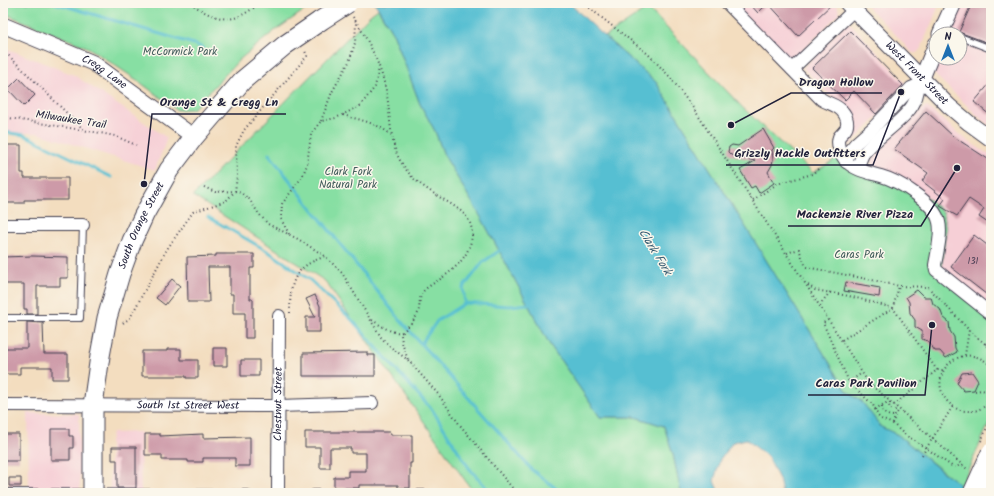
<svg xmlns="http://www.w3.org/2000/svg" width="994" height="496" viewBox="0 0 994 496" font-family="Kalam,sans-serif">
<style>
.built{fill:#f6cfd6}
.green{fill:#87dfa3;stroke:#54806f}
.water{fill:#56bfd2;stroke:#3c7086}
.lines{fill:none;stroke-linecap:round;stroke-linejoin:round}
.stream{stroke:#56bfd2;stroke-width:3}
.building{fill:#cd9aa8}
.service-casing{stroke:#413e4f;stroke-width:8}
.minor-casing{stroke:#413e4f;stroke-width:14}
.tertiary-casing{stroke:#413e4f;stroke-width:17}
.primary-casing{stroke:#413e4f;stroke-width:21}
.path{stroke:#413e4f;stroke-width:2;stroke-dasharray:1 3;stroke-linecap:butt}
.service{stroke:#fff;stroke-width:6}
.minor{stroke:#fff;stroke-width:12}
.tertiary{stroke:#fff;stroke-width:15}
.primary{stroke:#fff;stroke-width:19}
.primary-bridge-casing{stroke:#413e4f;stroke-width:21;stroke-linecap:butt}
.path-bridge{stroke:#413e4f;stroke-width:2;stroke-dasharray:1 3;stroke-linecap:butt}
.primary-bridge{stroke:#fff;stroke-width:19}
.labels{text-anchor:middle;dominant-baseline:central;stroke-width:3;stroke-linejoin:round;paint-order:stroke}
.number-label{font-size:9px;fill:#4d4056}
.park-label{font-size:11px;fill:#405b5a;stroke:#fbf7ec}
.street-label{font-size:11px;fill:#22223b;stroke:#fbf7ec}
.water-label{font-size:12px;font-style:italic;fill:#345970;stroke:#fbf7ec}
.leader{fill:none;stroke:#22223b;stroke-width:1.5}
.callout-dot{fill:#22223b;stroke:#fbf7ec;stroke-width:1.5}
.callout-label{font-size:12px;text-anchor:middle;font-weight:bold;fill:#22223b;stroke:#fbf7ec;stroke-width:3;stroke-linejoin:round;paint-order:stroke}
</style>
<rect width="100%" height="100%" fill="#fbf7ec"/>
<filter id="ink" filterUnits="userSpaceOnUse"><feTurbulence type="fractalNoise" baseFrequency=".025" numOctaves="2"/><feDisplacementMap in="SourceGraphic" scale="8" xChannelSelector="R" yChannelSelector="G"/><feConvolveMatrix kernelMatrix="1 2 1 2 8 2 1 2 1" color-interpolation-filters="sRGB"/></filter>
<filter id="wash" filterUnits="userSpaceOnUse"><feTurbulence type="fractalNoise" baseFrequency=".012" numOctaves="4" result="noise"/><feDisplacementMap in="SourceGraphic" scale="16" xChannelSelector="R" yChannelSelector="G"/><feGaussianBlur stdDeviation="0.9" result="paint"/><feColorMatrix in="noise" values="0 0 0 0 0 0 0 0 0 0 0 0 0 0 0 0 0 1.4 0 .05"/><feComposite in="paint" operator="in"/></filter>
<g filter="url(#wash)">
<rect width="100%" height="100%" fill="#f3ddbf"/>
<path class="built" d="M731,3H835L838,7L839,14L794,59H789Z
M864,3H940L921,48L917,53H913L908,49L899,38Z
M962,3H991V126L983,121L933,73V70L938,58H960V34H949Z
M848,23L852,25L908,86L850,145V116L803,68L845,24Z
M3,47L74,75L167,138L155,170L37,133H3Z
M926,106L968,141L991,156V314L941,267V263L881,171L873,167L871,160L873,153L885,140Z
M28,413L79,414L80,493L29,492Z
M140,432L141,492L110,493V441L112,433Z"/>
<path class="green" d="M3,3H315L273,32L239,60L193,109L177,110L137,80L89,48L3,13Z
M648,8L742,107L813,173L842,155L924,195L943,212L946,230L941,267L991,314V419L961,486L898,435L881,427L863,403L847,391L656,82L605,37Z
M378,9L394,35L420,104L435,131L444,155L482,219L550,345L600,417H635L664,426L673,454L681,493H474L325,281L193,196L370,15Z"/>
<path class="water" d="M375,3H569L605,37L656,82L847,391L863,403L881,427L898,435L944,473L956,481L968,493H782L779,479L768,457L746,439L733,442L720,459L714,481L719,493H681L673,454L664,426L635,417H600L550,345L482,219L444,155L435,131L420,104L394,35Z"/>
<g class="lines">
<path class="stream" d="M55,3L194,44L203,48
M3,132L24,135L111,177
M269,154L400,320L532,470L562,493
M208,217L269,252L310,280L352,320L433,411L469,468L491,493
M465,303L463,288L483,262L499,251
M421,344L437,321L465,303L510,306L528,304"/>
</g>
<g id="blocks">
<path class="building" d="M749,3H833L798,36L768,3L758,13Z
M972,3H991V44L959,32Z
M850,31L903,85L876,114L854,91L845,100L812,68Z
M19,78L35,95L24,106L8,89Z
M991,82V116L974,102Z
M926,111L954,137L991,161V225L979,217L984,209L969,199L957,216L940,206L945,199L922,181L928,173L894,149Z
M763,129L774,148L772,150L773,160L772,165L768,172L774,183L759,193L755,186L751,188L740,170L755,161L731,155L728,152L729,147L732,145L738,146Z
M3,145H21V173H24V178H68V200H24V203H7V159H3Z
M974,235L991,248V298L951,267Z
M216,254H254V268H250V299H253V338H245V313H233V294H230V267H208L209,302H188L187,257L216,256Z
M32,256L68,257V278H60V286H37V314H27V309H24V284H3V257Z
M172,279L180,286L165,305L156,298Z
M846,282L880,288L879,297L844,291Z
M917,290L924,297H931L933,304L940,309L943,317L949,322L950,331L954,337L955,348L957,352L946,358L940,351H935L928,341L922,339V331L915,327V320L910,313L909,302L906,297Z
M315,295L320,306V332H306V317H315L306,299Z
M27,322L43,323L44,354H68V379H52V367H20V374H5V348H27Z
M213,348H227V366H213Z
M167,349H181V360H198V378H186V376H142V351H167Z
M367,352V355H375V376H303V353Z
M241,360H259V376H241Z
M972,372L978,381L974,390L964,391L957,383L962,373Z
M51,429H69V436H73V448H70V460H51Z
M305,432H390V435H412V463H410V488H398V485H359V488H334V477H348V471H366V453H351V448H330V468H320V447H305Z
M4,434H19V461H4Z
M145,434H160V436L203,434V438L250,437V466H235V458H203V462H188V460H162V455H145Z
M112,447H136V488H117V460H112Z
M9,478H21V486H9Z"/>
</g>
</g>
<g filter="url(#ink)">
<use href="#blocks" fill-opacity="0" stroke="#413e4f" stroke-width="1"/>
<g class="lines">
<g class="service-casing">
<path id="service" d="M960,37L991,49
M3,318H80L83,225
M3,492L247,493
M314,493H449"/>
</g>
<g class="minor-casing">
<g id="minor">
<path d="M727,3L821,99C828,104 836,104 842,111C847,116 849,125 845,130C843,133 840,135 839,137C836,144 841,155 845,160C853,170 870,173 881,176C899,181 935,203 939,222C942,234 937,253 935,265L936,270L991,314"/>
<path d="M792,69L854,10"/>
<path d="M846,162L850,150L856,143L874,127L911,88L918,85"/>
<path d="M857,168C859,164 861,158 863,154C876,137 897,126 910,109C919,98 916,90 922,78"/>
<path d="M3,225H83"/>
<path id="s1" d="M3,405L279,406L372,403"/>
<path id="s2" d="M278,493L279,316"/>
</g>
</g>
<g class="tertiary-casing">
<g id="tertiary">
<path id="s3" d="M847,3L949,106L969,123L991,139"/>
<path id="s4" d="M3,25L93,63L194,137"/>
<path d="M940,34L954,3"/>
<path d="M922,78L936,44"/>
</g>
</g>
<g class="primary-casing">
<g id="primary">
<path id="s5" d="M93,493V405L100,356L107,318L120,274L132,241L144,215L169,170L194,137L242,81L285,45L320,21"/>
</g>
</g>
<path class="path" d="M191,3C202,12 219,21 234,18C243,16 253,8 261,3
M583,3L648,54L670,77L696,112L868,382L967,469
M353,17C367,38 379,61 385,86C391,108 388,142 401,162C405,168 409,174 414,179C420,184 427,189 433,193C449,204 473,212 472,235C470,256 455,269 439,280C434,283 425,288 422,293C419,298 420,307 418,313C414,322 406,327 401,335L402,343L408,360
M3,50L84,130
M343,115C360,120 378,123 391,135
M3,117L100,133L115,136L136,145
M321,121L332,92L349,62L355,43L356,23
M204,187L215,192L235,191L241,193L249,199L259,214L268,224L298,239L325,256L342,273L381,337L389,346L408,360L438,394L460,425L514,490L519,493
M753,200L777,184L812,174L818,169
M289,234L281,219L282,204L302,177L307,165L311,134L321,121L336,118L360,106L375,87L379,68
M787,253L799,249L806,267L877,281L899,286
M808,285L815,290L849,296L893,308L937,370
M821,306L822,302L830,292
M290,313C290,283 293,267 324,257
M372,320C382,326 391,334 403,332
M828,320L823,323L849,382L873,405L878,416L881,419L893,424L904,434L926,448L953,467H957L961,464
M123,323L130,318L167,249L193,212L226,201L235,191L237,177L236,146L244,130L307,56L305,51
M969,330L991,349
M842,340L893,308L899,286L928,287L969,330L965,355
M985,344L991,340
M991,366C962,337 924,375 948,402C953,407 959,411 967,411C976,412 985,408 991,400
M849,382L862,373
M975,391L982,390L991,393
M890,402L889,405L890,409L895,410L897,408
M894,405L937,370H944
M882,406C881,414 888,416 895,416
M875,409L886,403L888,400
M893,424L895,416L899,410
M922,455L953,406"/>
<use href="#service" class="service"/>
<use href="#minor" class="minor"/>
<use href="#tertiary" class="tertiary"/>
<use href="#primary" class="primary"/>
<g class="primary-bridge-casing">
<path id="primary-bridge" d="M320,21L348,3
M973,493L991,453"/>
</g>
<path class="path-bridge" d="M981,441L991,419"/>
<use href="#primary-bridge" class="primary-bridge"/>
</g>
</g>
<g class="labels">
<g class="number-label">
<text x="973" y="261">131</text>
</g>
<g class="park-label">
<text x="180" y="52">McCormick Park</text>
<text x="348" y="172">Clark Fork<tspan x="348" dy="13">Natural Park</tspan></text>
<text x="859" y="255">Caras Park</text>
</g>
<g class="street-label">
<text stroke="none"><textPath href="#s4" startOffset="112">Cregg Lane</textPath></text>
<text stroke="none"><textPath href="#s3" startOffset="99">West Front Street</textPath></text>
<text transform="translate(71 120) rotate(9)">Milwaukee Trail</text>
<text stroke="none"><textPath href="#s5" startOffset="275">South Orange Street</textPath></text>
<text stroke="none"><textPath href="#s2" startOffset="89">Chestnut Street</textPath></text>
<text stroke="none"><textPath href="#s1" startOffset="185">South 1st Street West</textPath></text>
</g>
<g class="water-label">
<text transform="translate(655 252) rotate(58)">Clark Fork</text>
</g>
</g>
<path class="leader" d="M731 125L791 93H882M144 184L152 114H286M901 92L873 165H726M957 168L921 226H788M932 325L925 395H808"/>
<g class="callout-dot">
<circle cx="731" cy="125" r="4"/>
<circle cx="144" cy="184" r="4"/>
<circle cx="901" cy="92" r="4"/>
<circle cx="957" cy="168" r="4"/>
<circle cx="932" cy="325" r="4"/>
</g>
<g class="callout-label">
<text x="836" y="86">Dragon Hollow</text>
<text x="219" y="106">Orange St &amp; Cregg Ln</text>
<text x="800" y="157">Grizzly Hackle Outfitters</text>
<text x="855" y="218">Mackenzie River Pizza</text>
<text x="866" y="387">Caras Park Pavilion</text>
</g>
<rect width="994" height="496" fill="none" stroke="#fbf7ec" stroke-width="16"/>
<g transform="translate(948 46)"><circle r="19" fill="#fbf7ec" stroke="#a4a2a5"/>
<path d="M0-3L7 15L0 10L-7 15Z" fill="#1f6fb2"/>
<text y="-6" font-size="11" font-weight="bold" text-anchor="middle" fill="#22223b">N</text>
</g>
</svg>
